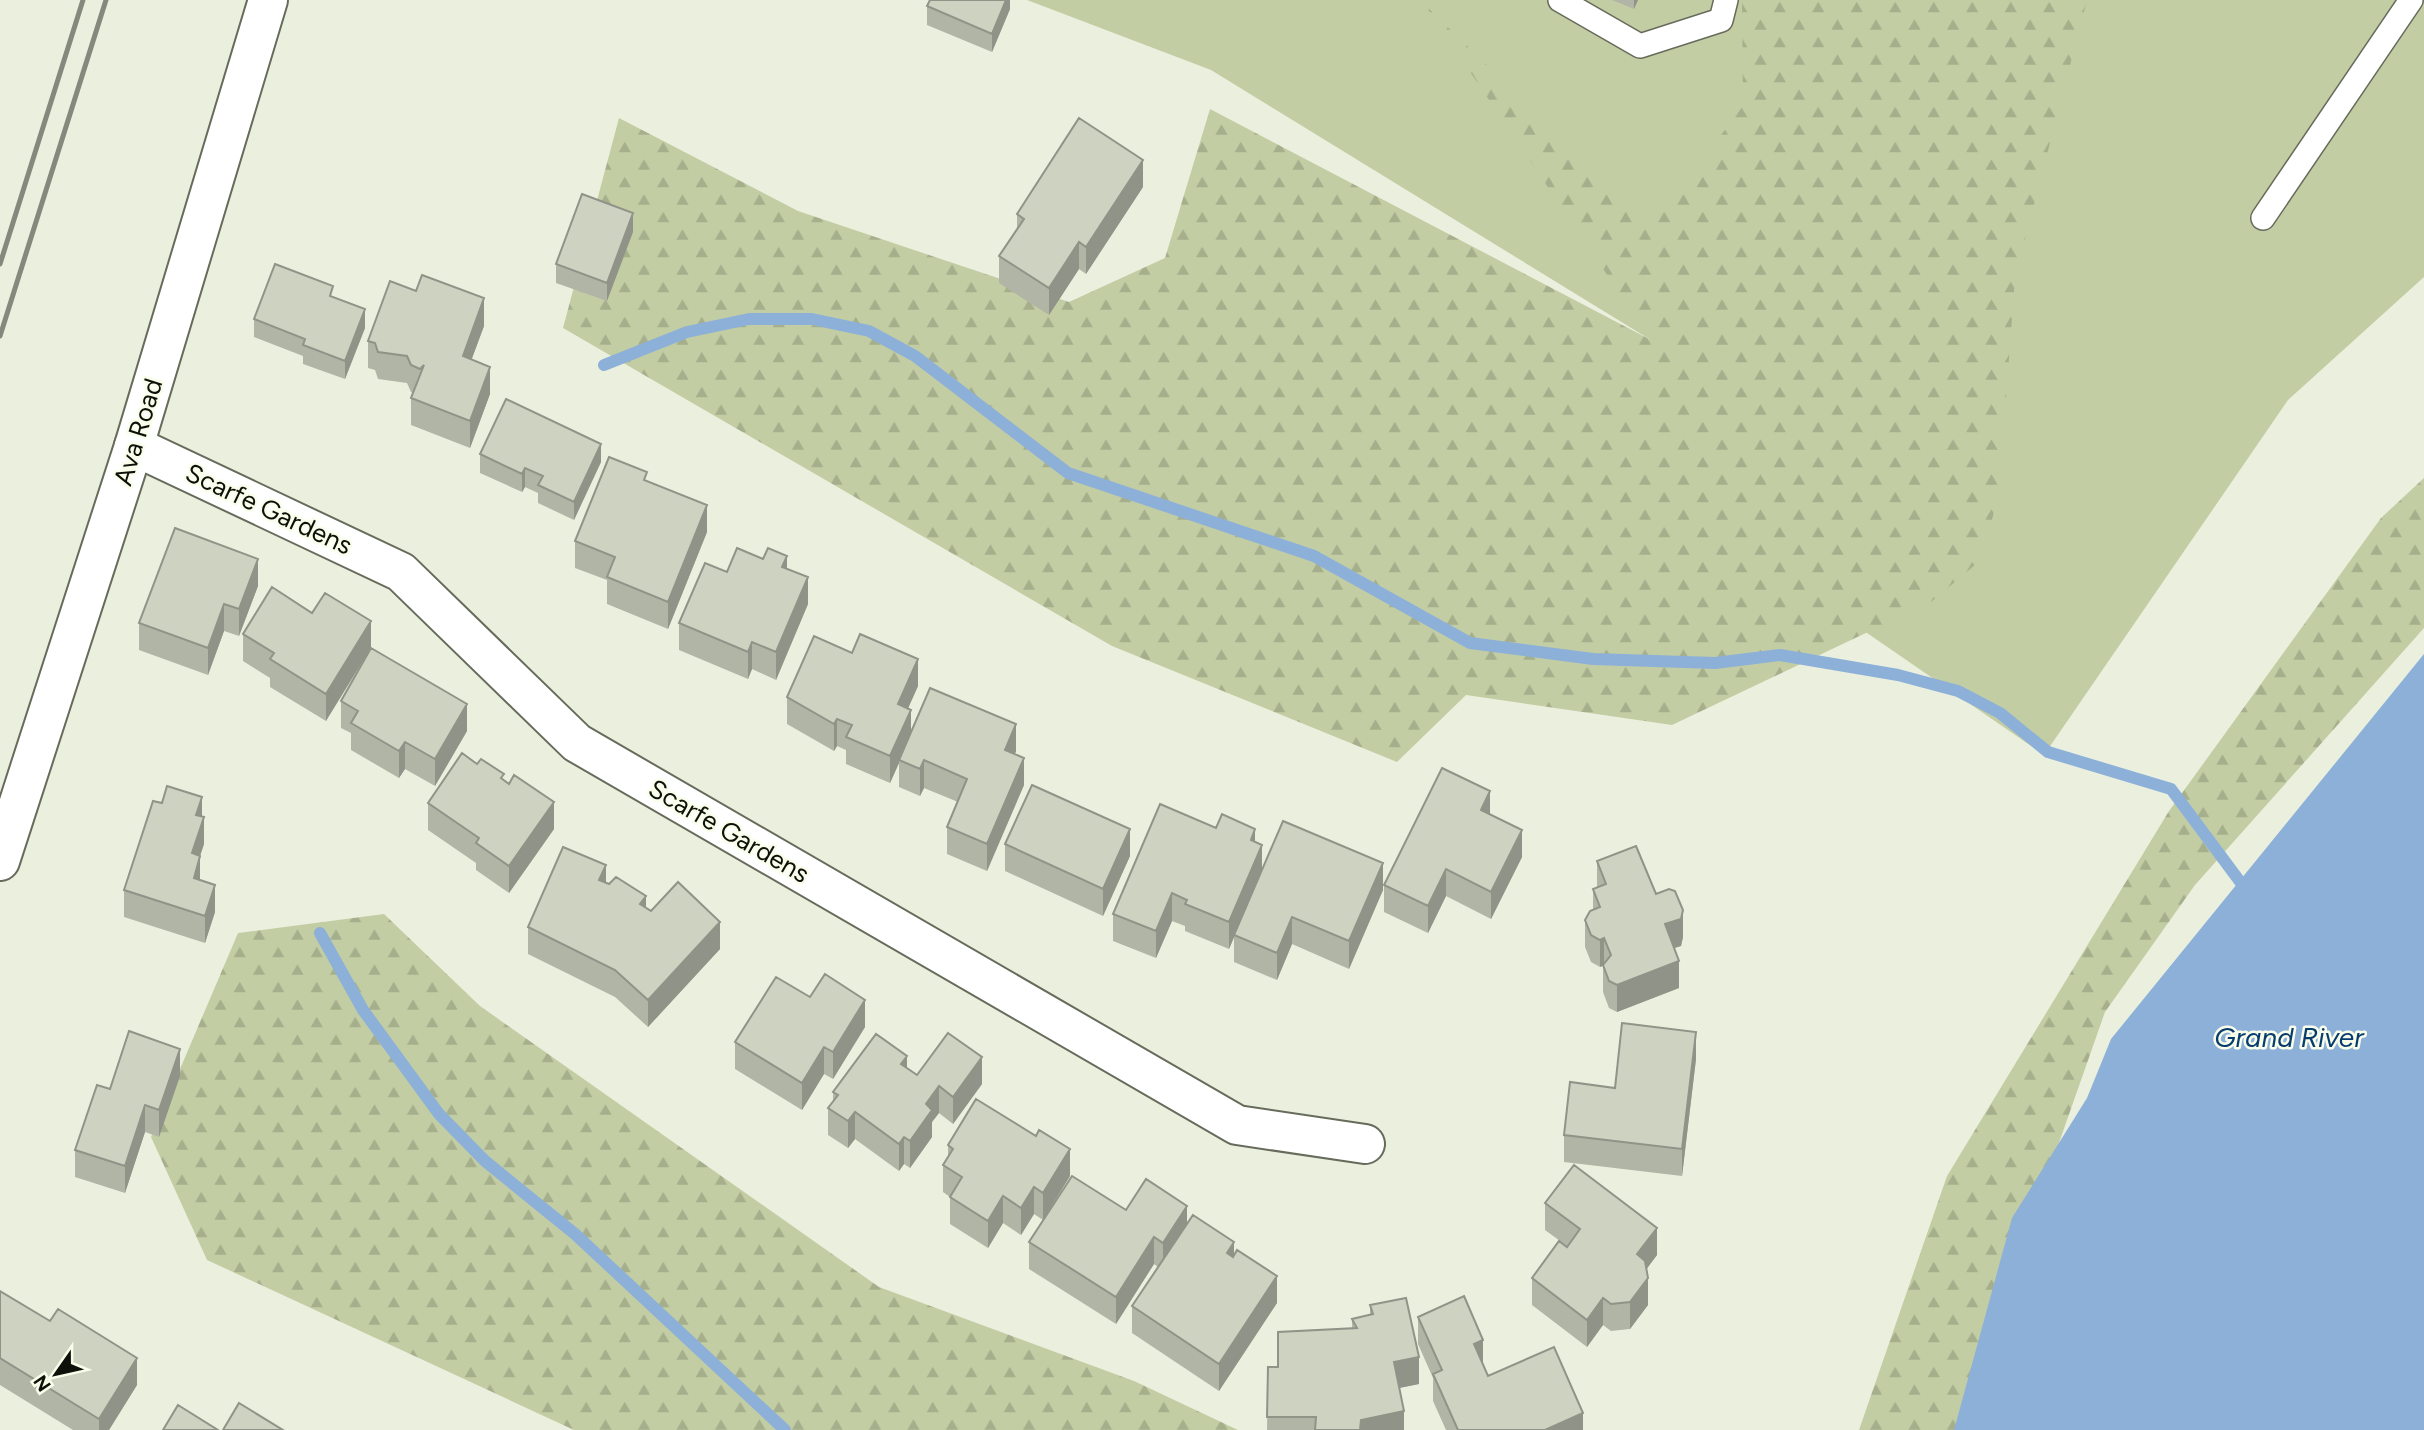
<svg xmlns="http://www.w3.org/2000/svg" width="2424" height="1430" viewBox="0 0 2424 1430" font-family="Figtree,sans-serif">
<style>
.green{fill:#c3cda4}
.forest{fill:url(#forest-firs)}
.water{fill:#8db0d9}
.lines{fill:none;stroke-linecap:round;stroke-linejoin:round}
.stream{stroke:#8db0d9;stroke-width:12}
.service-casing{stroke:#676b5b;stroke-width:26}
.minor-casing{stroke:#676b5b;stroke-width:42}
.tertiary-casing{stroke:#676b5b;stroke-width:42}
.service{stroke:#fff;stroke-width:23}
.minor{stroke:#fff;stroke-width:38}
.tertiary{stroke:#fff;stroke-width:38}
.rail{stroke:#85887c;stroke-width:5}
.wall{fill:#b1b5a6}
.shaded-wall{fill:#909387}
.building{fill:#ced2c1;stroke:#909387;stroke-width:2}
.labels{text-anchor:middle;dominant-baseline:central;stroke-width:5;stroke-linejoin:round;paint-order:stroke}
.street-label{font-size:26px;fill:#0e100a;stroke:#f9feeb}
.water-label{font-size:28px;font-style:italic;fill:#083c6e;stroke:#f9feeb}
</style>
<defs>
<pattern id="forest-firs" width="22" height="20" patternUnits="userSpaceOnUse" patternTransform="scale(1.75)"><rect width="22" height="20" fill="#c3cda4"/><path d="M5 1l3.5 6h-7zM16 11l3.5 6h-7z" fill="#a6af8c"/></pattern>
</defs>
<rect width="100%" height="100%" fill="#ebf0de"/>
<path class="green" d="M1027,0H2424V277L2288,400L2044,755L1838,613L1672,353L1211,70Z"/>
<path class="forest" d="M1742,0H2087L2015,278L1999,492L1982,559L1931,602L1672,725L1466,695L1397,762L1112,646L563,328L619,118L798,211L1069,302L1165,258L1210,109L1651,340L1425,5L1652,226L1743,106Z
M2424,478V628L2195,885L2105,1012L1958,1430H1859L1947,1176L2169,811L2381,518Z
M384,914L480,1006L879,1287L1134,1381L1238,1430H574L207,1260L151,1137L238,933Z"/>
<path class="water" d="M2424,654V1430H1954L2012,1218L2087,1098L2111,1039Z"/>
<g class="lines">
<path class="stream" d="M604,365L687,332L749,319H812L869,331L915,356L1068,473L1314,556L1470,643L1593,659L1715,663L1780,655L1898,675L1958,691L2000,713L2048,752L2171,789L2241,883
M320,933L363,1010L439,1114L485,1161L575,1234L785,1430"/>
<g class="service-casing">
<path id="service" d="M1560,0L1640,46L1721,20L1726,0
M2263,218L2411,0"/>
</g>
<g class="minor-casing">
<path id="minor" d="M134,446L401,572L577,743L1237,1125L1365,1144"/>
</g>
<g class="tertiary-casing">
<path id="tertiary" d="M0,861L134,446L268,0"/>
</g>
<use href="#service" class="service"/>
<use href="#minor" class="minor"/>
<use href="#tertiary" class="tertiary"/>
<path class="rail" d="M0,264L83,0
M0,336L106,0"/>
</g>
<path class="wall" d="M1010,0V9L992,52L927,25V6Z
M1612,0H1638L1634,9Z
M1143,187L1086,274L1079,269L1049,315L999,283V256L1017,229V214Z
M633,232L607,301L556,283V264Z
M333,297L365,328L345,379L303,364V356L254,337V319Z
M484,326L471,360L490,394L470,448L411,425V398L413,393L411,392L407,383L378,379L375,370L368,368V341Z
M480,454L601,462L574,520L538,503V493L525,487L522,492L480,473Z
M647,481L707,532L668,629L607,604V580L575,568V541Z
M787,569L808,604L776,680L752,669L748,679L679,650V623L727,572Z
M258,586L239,636L224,631L208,675L139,650V623Z
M312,613L371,621L326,721L270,687V678L243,661V634Z
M918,686L908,708L911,732L1016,751L1015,754L1024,785L987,871L947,854V827L958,802L924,788L920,796L899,787V763L890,783L846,764V750L837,746L834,751L787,724V697Z
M341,701L467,731L435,786L405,769L399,778L351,750V733L341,728Z
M504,780L554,829L509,893L476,870V863L428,830V803Z
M162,803L202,816L204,844L200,856V880L215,912L205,943L124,917V890Z
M1490,815L1522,857L1491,919L1446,896L1428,933L1384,912V885Z
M1216,828L1255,842L1262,871L1383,890L1349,969L1292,944L1277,980L1234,962V937L1229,949L1185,931V926L1172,921L1156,958L1113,941V914Z
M1005,844L1130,856L1103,916L1005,871Z
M1597,861L1656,894L1683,937L1681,946L1674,948L1679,988L1617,1012L1609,1008L1603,992V966L1600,967L1591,962L1585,947V920L1593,910V889L1597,887Z
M606,883L646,907L720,949L648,1027L615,997L528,954V927Z
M810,997L865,1027L833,1079L824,1074L802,1110L735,1069V1042Z
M1696,1059L1682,1176L1564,1162V1135L1615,1088Z
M907,1068L917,1075L982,1084L953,1124L939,1113L932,1122V1137L910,1168L904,1164L899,1171L855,1139L848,1148L828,1135V1108L833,1101V1092Z
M180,1076L159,1137L145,1132L125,1193L75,1177V1150L110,1089Z
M948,1145L1070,1176L1043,1220L1034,1214L1021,1235L1003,1223L988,1248L950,1224V1197L943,1192V1165L948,1157Z
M1545,1203L1657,1255L1646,1269L1648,1305L1630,1329L1611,1331L1603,1325L1587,1347L1532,1305V1278L1567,1246L1545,1230Z
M1126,1210L1187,1223L1234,1255L1277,1303L1219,1391L1132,1333V1306L1158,1267L1154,1264L1116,1324L1029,1269V1242Z
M0,1291L137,1385L109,1430H73L0,1385Z
M1370,1305L1419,1384L1399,1388L1404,1430H1267L1268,1367H1278L1352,1328V1319L1370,1315Z
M1418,1317L1483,1365L1488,1376L1583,1430H1446L1433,1401V1378L1418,1344Z"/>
<path class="shaded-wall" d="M1006,0H1010V9L992,52V34Z
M1634,0H1638L1634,9Z
M1143,160V187L1086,274V247Z
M633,213V232L607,301V283Z
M1079,242V269L1049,315V288Z
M484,298V326L463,383V356Z
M365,309V328L345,379V361Z
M490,367V394L470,448V421Z
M601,444V462L574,520V502Z
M525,468V487L522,492V474Z
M707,505V532L668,629V602Z
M787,556V583L782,567Z
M258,559V586L239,636V609Z
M808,577V604L776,680V652Z
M224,604V631L208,675V648Z
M371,621V648L326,721V694Z
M752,642V669L748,679V652Z
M918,659V686L898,731V704Z
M467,704V731L435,786V759Z
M911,710V737L899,760V763L890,783V756Z
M837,719V746L834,751V724Z
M1016,724V751L1005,777V750Z
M405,742V769L399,778V751Z
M1024,758V785L987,871V844Z
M924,760V788L920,796V769Z
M1490,791V818L1481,810Z
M202,797V823L204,817V844L192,880V853L196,815Z
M554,802V829L509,893V866Z
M1130,829V856L1103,916V889Z
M1255,829V856L1251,840Z
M1522,830V857L1491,919V892Z
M1262,845V872L1229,949V922Z
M200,856V883L194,878Z
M1383,863V890L1349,969V941Z
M606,865V892L599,880Z
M1446,869V896L1428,933V906Z
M215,885V912L205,943V916Z
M1172,893V921L1156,958V931Z
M646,896V923L640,904Z
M1683,910V937L1681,946L1665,951V924Z
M1292,917V944L1277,980V953Z
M720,922V949L648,1027V1000Z
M1604,938V965L1600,967V940Z
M1679,961V988L1617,1012V985Z
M865,1000V1027L833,1079V1052Z
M1696,1032V1059L1682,1176V1149Z
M824,1047V1074L802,1110V1083Z
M180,1049V1076L159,1137V1110Z
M907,1056V1083L901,1064Z
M982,1057V1084L953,1124V1097Z
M939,1086V1113L932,1122V1137L910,1168V1141L926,1104Z
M145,1105V1132L125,1193V1166Z
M855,1112V1139L848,1148V1121Z
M904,1137V1164L899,1171V1144Z
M1070,1149V1176L1043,1220V1193Z
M1034,1187V1214L1021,1235V1208Z
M1003,1196V1223L988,1248V1221Z
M1187,1206V1233L1163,1270V1243Z
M1657,1228V1255L1637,1282V1254Z
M1154,1237V1264L1116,1324V1297Z
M1234,1242V1269L1227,1253Z
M1277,1276V1303L1219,1391V1364Z
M1648,1278V1305L1630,1329V1302Z
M1603,1298V1325L1587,1347V1320Z
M1483,1340V1367L1474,1344Z
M1419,1357V1384L1394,1389V1362Z
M137,1358V1385L109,1430H99V1419Z
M1404,1411V1430H1360L1361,1420Z
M1583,1413V1430H1545Z"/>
<path class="building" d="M930,0H1006L992,34L927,6Z
M1079,118L1143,160L1086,247L1079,242L1049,288L999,256L1024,219L1017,214Z
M582,194L633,213L607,283L556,264Z
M275,264L333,286L330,296L365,309L345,361L303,345L305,339L254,319Z
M422,275L484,298L463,356L490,367L470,421L411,398L424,365L420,369L411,365L407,356L378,352L375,343L368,341L390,281L416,291Z
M506,399L601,444L574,502L538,485L543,476L525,468L522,474L480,454Z
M609,457L647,472L644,480L707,505L668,602L607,577L615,557L575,541Z
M175,528L258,559L239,609L224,604L208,648L139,623Z
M737,548L763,559L768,548L787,556L782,567L808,577L776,652L752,642L748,652L679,623L705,563L727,572Z
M272,587L312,613L325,593L371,621L326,694L270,659L274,653L243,634Z
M860,634L918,659L898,704L911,710L890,756L846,737L852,725L837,719L834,724L787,697L814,636L852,653Z
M371,648L467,704L435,759L405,742L399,751L351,723L358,711L341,701Z
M930,688L1016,724L1005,750L1024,758L987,844L947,827L967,779L924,760L920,769L899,760Z
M462,753L477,764L481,759L504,774L501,778L509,784L514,775L554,802L509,866L476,843L479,838L428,803Z
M1442,768L1490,791L1481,810L1522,830L1491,892L1446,869L1428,906L1384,885Z
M1032,785L1130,829L1103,889L1005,844Z
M167,786L202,797L196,815L204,817L192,853L200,856L194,878L215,885L205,916L124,890L153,801L162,803Z
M1160,804L1216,828L1222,814L1255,829L1251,840L1262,845L1229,922L1185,904L1187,900L1172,893L1156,931L1113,914Z
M1283,821L1383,863L1349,941L1292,917L1277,953L1234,935Z
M1636,846L1656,894L1669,889L1675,891L1683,910L1681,919L1665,924L1679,961L1617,985L1609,981L1603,965L1611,955L1604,938L1600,940L1591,935L1585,920L1590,911L1600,907L1593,889L1606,884L1597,861Z
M563,847L606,865L599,880L609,884L616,877L646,896L640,904L651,911L678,882L720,922L648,1000L615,970L528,927Z
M825,974L865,1000L833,1052L824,1047L802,1083L735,1042L776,977L810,997Z
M1622,1023L1696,1032L1682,1149L1564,1135L1570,1082L1615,1088Z
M129,1031L180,1049L159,1110L145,1105L125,1166L75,1150L97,1085L110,1089Z
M948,1033L982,1057L953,1097L939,1086L926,1104L932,1110L910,1141L904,1137L899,1144L855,1112L848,1121L828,1108L838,1095L833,1092L876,1034L907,1056L901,1064L917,1075Z
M976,1099L1036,1136L1039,1130L1070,1149L1043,1193L1034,1187L1021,1208L1003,1196L988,1221L950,1197L962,1177L943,1165L953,1149L948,1145Z
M1574,1165L1657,1228L1637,1254L1645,1261L1648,1278L1630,1302L1611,1304L1603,1298L1587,1320L1532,1278L1559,1241L1567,1247L1580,1229L1545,1203Z
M1072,1176L1126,1210L1146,1179L1187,1206L1163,1243L1154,1237L1116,1297L1029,1242Z
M1193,1215L1234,1242L1227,1253L1233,1257L1237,1250L1277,1276L1219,1364L1132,1306Z
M0,1291L50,1321L58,1309L137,1358L99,1419L0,1358Z
M1464,1296L1483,1340L1474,1344L1488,1376L1554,1347L1583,1413L1545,1430H1458L1433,1374L1442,1370L1418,1317Z
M1406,1298L1419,1357L1394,1362L1404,1411L1361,1420L1360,1430H1315L1316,1417H1267L1268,1367H1278V1332L1357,1328L1352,1319L1373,1314L1370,1305Z
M239,1403L283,1430H223Z
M178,1405L218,1430H163Z"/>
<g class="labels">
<g class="street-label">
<text transform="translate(138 432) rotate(-73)">Ava Road</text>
<text transform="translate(269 509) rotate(25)">Scarfe Gardens</text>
<text transform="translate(729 831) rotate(30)">Scarfe Gardens</text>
</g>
<g class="water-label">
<text x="2289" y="1037">Grand River</text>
</g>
</g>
<g transform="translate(56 1374) rotate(236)" stroke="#f9feeb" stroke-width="5" paint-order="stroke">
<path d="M0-5L12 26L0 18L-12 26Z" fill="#0e100a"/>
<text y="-10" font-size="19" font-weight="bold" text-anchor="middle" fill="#0e100a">N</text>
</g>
</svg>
